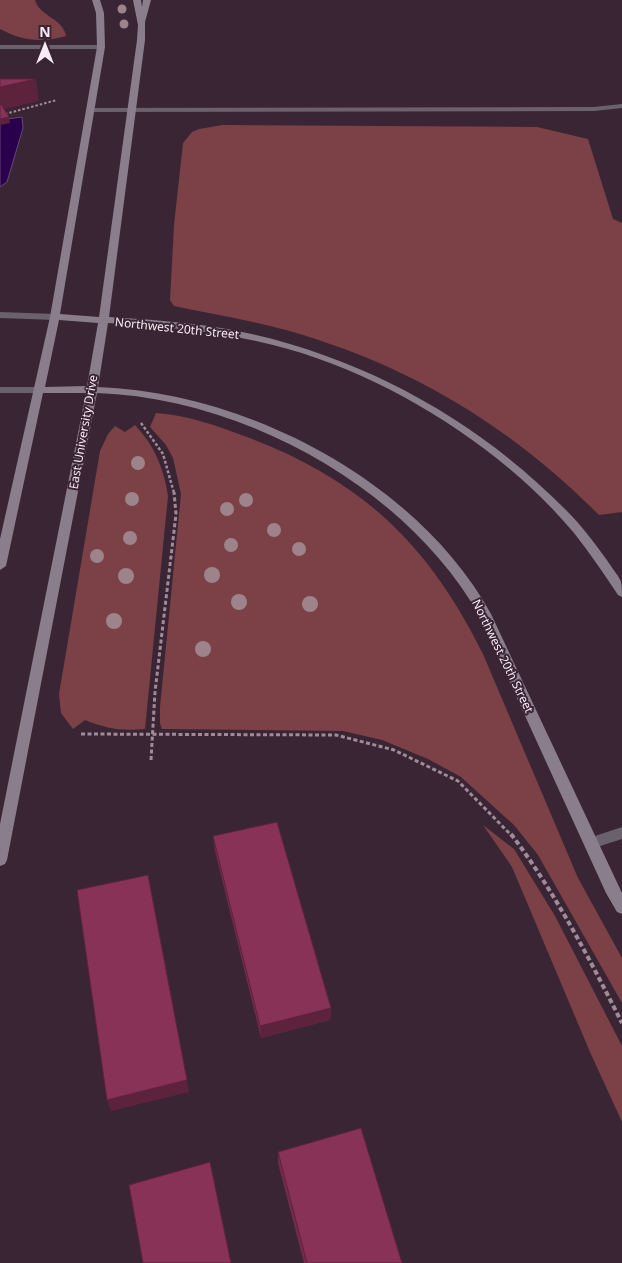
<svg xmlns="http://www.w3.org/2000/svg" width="622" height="1263" viewBox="0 0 622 1263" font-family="'Noto Sans',sans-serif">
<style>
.green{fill:#7b4146}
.water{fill:#29004b;stroke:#67467d}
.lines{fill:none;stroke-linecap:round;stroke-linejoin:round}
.path-far3{stroke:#9e8d99;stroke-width:2;stroke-dasharray:2.5 2;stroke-linecap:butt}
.path-far2{stroke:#9e8d99;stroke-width:2.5;stroke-dasharray:3 2;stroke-linecap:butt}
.path-far1{stroke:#9e8d99;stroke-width:3;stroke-dasharray:4 2.5;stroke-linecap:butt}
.path{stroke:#9e8d99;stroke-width:4;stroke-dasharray:5 3;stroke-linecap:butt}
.lane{fill:#69616b;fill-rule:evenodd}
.street{fill:#69616b;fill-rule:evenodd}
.secondary{fill:#8a7e8d;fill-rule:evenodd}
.tree{fill:#9d848b}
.wall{fill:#742b4a}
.shaded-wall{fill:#5e233c}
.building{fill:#873256;stroke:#5e233c}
.labels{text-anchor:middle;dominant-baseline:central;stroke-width:4;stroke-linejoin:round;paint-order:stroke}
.street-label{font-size:12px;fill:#f8eaf3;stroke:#3a2534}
</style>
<rect width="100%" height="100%" fill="#3a2534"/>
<path class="green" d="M0,0H35C40,17 63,18 66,36C42,43 22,41 0,29Z
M223,125L537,127L588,139L613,219L622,223V512L599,515C508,424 409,365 286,330C249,320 212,314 174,306L170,300L174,225L183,143L192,132L199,129Z
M156,413C187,415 218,426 247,437C362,480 429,545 483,654L578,878L622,958V1003L538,855L514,825L461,777L428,759L382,740L343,731L162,729L160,723V707L181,494L173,458L166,445L150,427Z
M135,425C154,445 164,468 168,496L145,729C120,731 108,729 85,720L73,729L61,713L59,694L100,451L108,434L115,426L125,432Z
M483,825L514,849L555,916L622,1046V1122L590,1052L512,867Z"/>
<path class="water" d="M22,117L23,128L7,182L0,187V120Z"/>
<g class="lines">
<path class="path-far3" d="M5,114L57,100"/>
<path class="path-far2" d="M141,423L163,454L174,493"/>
<path class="path-far1" d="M81,734L336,735L394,750L458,781L512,836
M151,760L155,692L176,514L174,492"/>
<path class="path" d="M511,834C555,892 589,958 622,1023"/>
<path class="lane" d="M0,45H101L105,47L101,49H0Z
M622,104V108L594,111L90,112L86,110L90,108L594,107Z
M622,827V839L591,849L586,847L584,843L586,839Z"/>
<path class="street" d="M0,312L55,314L60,317L55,320L0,318Z
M0,387H40L45,390L40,393H0Z"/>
<path class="secondary" d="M92,0H100L104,13L105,47L60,314L99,317L137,40L138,25L133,0H141L142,7L143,0H151L145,22V40L109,317C155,320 202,323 247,333C369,360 479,422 566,510C583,527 597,546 611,566C614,571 619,576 621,582C622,586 622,592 622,597L618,595C604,574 590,553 574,533C504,449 393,379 288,349C229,332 168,327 108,323L98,387C246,392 418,481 491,614L622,893V914L617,912L606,893L479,615C406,487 243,398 97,393L7,860L5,864L0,866V824L86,393H43L6,566L0,570V539L50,317L97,47L96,13ZM59,320L98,323L87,386L45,387Z"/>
</g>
<g class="tree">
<circle cx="122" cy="9" r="4.5"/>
<circle cx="124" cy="24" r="4.5"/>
<circle cx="138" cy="463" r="7"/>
<circle cx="132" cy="499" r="7"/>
<circle cx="246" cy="500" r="7"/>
<circle cx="227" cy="509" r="7"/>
<circle cx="274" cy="530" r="7"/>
<circle cx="130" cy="538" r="7"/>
<circle cx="231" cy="545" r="7"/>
<circle cx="299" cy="549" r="7"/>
<circle cx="97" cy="556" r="7"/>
<circle cx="212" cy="575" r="8"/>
<circle cx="126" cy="576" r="8"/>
<circle cx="239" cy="602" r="8"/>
<circle cx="310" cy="604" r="8"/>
<circle cx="114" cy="621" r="8"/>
<circle cx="203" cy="649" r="8"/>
</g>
<path class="wall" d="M213,836L331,1008L330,1020L261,1038L215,851Z
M278,1152L402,1263H304L278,1163Z"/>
<path class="shaded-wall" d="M36,79L39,101L0,110V87Z
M9,117L10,123L0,125V119Z
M151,889L189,1092L111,1111L107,1100Z
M331,1008L330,1020L261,1038L260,1026Z"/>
<path class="building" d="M0,79H36L0,87Z
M1,104L9,117L0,119V105Z
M277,822L331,1008L260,1026L213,836Z
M148,875L187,1080L107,1100L77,890Z
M361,1128L402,1263H307L278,1152Z
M210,1162L231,1263H143L129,1185Z"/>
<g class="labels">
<g class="street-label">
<text transform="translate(177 328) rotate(6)">Northwest 20th Street</text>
<text transform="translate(83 432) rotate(-80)">East University Drive</text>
<text transform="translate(503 656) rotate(64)">Northwest 20th Street</text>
</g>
</g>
<g transform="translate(45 45)" stroke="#3a2534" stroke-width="4" paint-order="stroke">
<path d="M0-4L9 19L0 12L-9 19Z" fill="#f8eaf3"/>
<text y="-8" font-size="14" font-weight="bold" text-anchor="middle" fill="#f8eaf3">N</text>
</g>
</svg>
